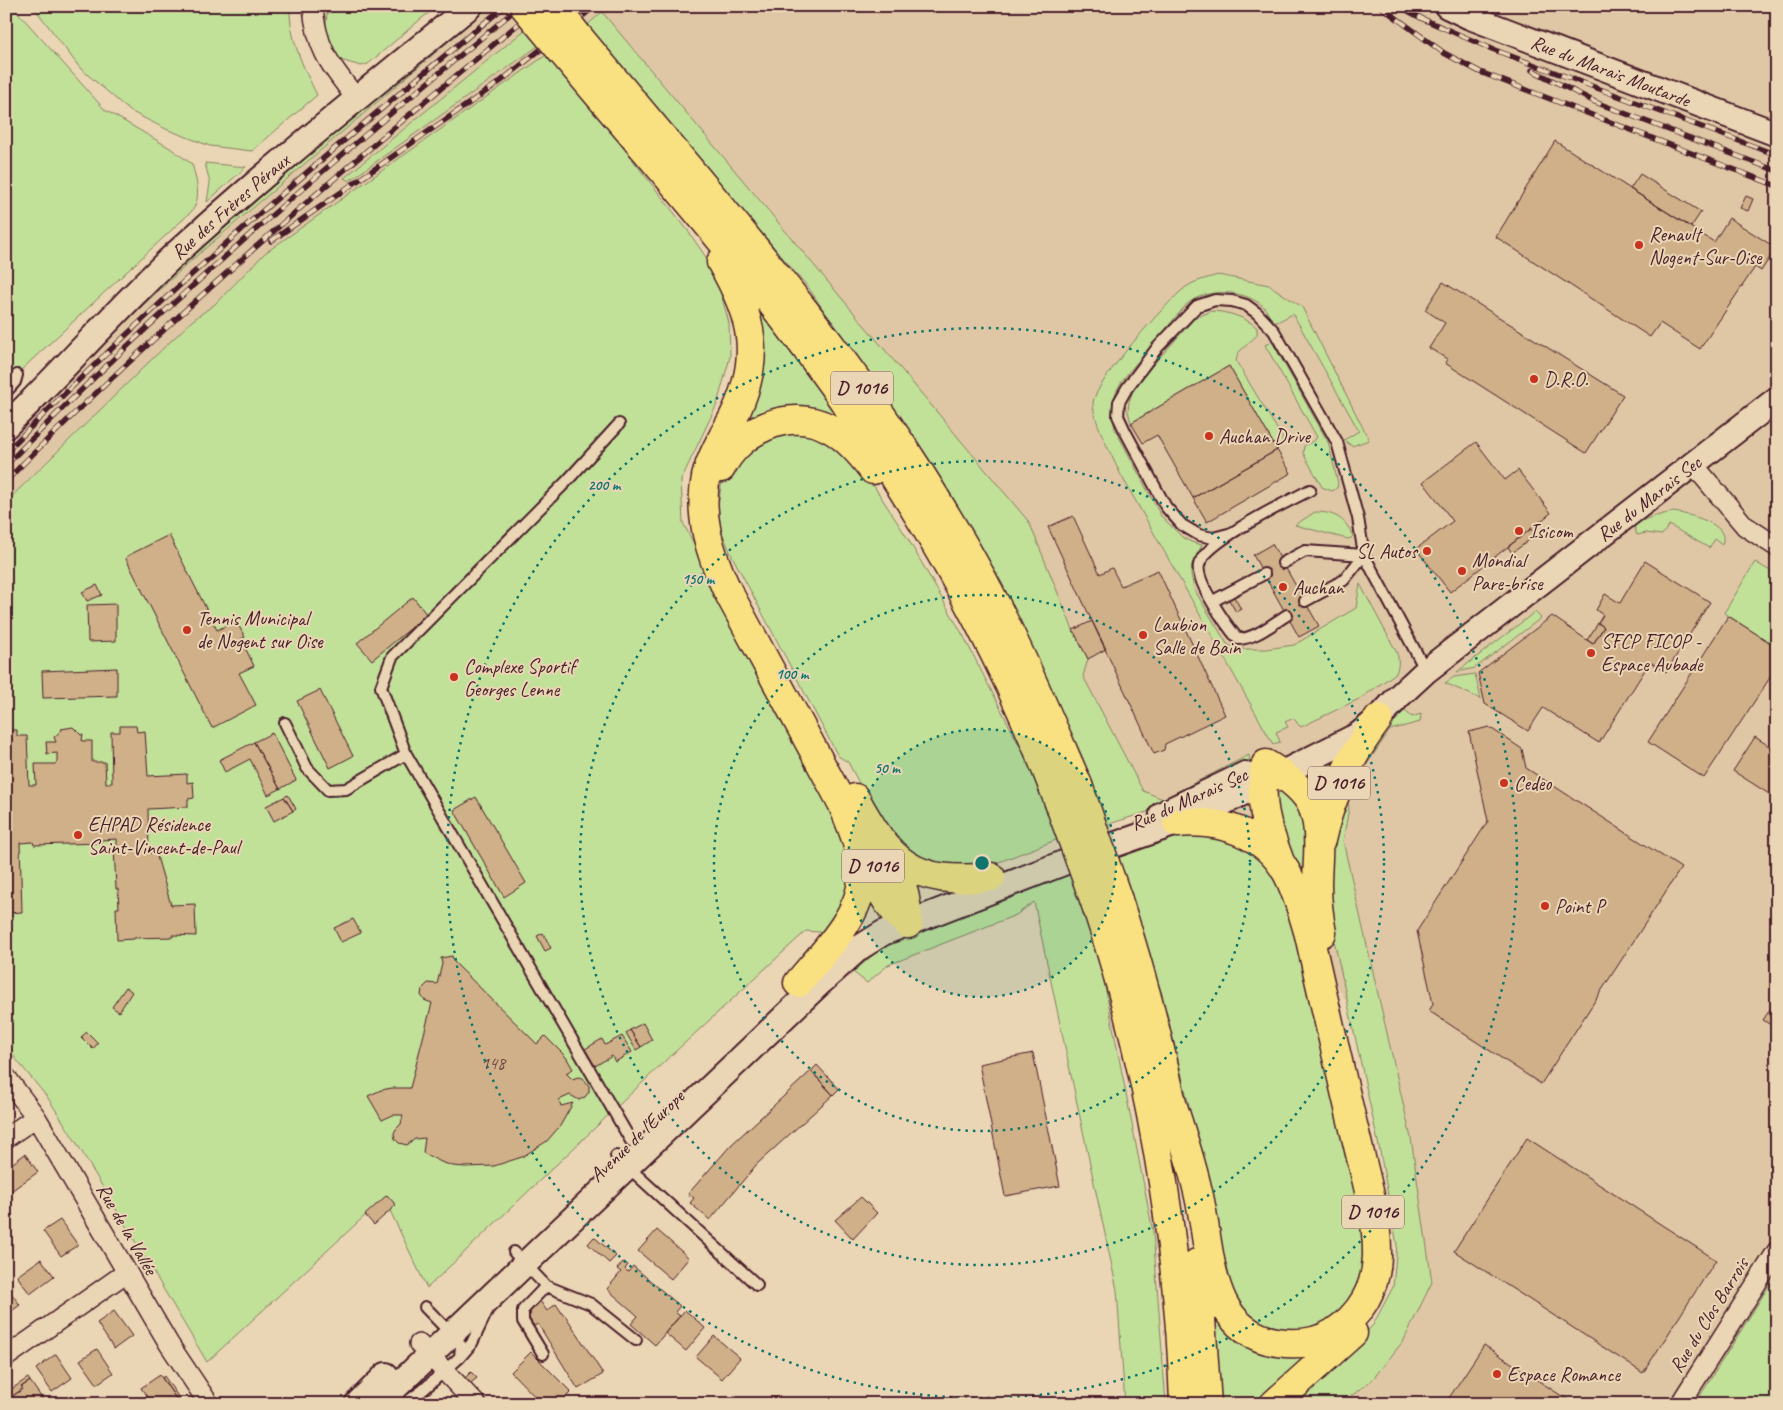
<svg xmlns="http://www.w3.org/2000/svg" width="1783" height="1410" viewBox="0 0 1783 1410" font-family="Caveat,sans-serif">
<style>
.built{fill:#dfc7a5}
.green{fill:#c1e199;stroke:#868062}
.building{fill:#cfb088;stroke:#4a1f2b}
.lines{fill:none;stroke-linecap:round;stroke-linejoin:round}
.service-casing{stroke:#4a1f2b;stroke-width:14}
.minor-casing{stroke:#4a1f2b;stroke-width:22}
.tertiary-casing{stroke:#4a1f2b;stroke-width:28}
.trunk-casing{stroke:#4a1f2b;stroke-width:31}
.service{stroke:#ead5b4;stroke-width:10}
.minor{stroke:#ead5b4;stroke-width:19}
.tertiary{stroke:#ead5b4;stroke-width:24}
.trunk{stroke:#f9e181;stroke-width:28}
.rail-casing{stroke:#4a1f2b;stroke-width:5.5}
.rail{stroke:#ead5b4;stroke-width:4;stroke-dasharray:11;stroke-linecap:butt}
.trunk-bridge-casing{stroke:#4a1f2b;stroke-width:31;stroke-linecap:butt}
.trunk-bridge{stroke:#f9e181;stroke-width:28}
.ring{fill:none;stroke:#0f766e;stroke-width:2.5;stroke-dasharray:2.5 5}
.poi-dot{fill:#c8321e;stroke:#ead5b4;stroke-width:2}
.labels{text-anchor:middle;dominant-baseline:central;stroke-width:4;stroke-linejoin:round;paint-order:stroke}
.number-label{font-size:18px;fill:#6b4342}
.shield{fill:#ead5b4;stroke:#7a5654;stroke-width:1}
.shield-label{font-size:19px;font-weight:bold;fill:#4a1f2b}
.street-label{font-size:20px;fill:#4a1f2b;stroke:#ead5b4}
.poi-label{font-size:20px;fill:#4a1f2b;stroke:#ead5b4;text-anchor:start}
.centre{fill:#0f766e;stroke:#ead5b4;stroke-width:2.5}
.ring-label{font-size:15px;text-anchor:middle;font-weight:bold;fill:#0f766e;stroke:#ead5b4;stroke-width:4;stroke-linejoin:round;paint-order:stroke}
</style>
<rect width="100%" height="100%" fill="#ead5b4"/>
<filter id="ink" filterUnits="userSpaceOnUse"><feTurbulence type="fractalNoise" baseFrequency=".02" numOctaves="2"/><feDisplacementMap in="SourceGraphic" scale="10" xChannelSelector="R" yChannelSelector="G"/><feConvolveMatrix kernelMatrix="1 2 1 2 8 2 1 2 1" color-interpolation-filters="sRGB"/></filter>
<g filter="url(#ink)">
<path class="built" d="M489,6H1777V1404H1321L1432,1281L1391,1077L1285,898L1124,803L1005,530L602,12L510,89L194,320L6,502V442L37,412L88,356L194,258Z"/>
<path class="green" d="M6,6H12L105,110L170,148L192,164C196,179 202,197 192,211L6,384Z
M33,6H290C289,38 303,67 317,95L252,151L210,146L166,129L130,111L80,68Z
M328,6H343V9L377,8L378,6H438L422,18L368,64L361,66L337,59L325,31Z
M482,6H490L194,258L88,356L155,288Z
M602,12L1029,522L1073,630L1088,659L1083,676L1143,791L1163,799L1249,755L1250,766L1178,802L1106,825L1041,666L980,544L808,287L584,28Z
M526,29L538,46L349,181L344,178Z
M549,53L686,228L714,269L729,323L730,357L717,404L681,480L683,523L836,813L856,872L831,933L806,931L664,1062L427,1288L384,1198L207,1362L76,1142L48,1098L6,1047V502L148,363L193,320L215,304L265,253Z
M205,163L246,167L207,202L210,183Z
M1218,275L1269,285L1302,307L1369,440L1352,446L1344,440L1359,431L1293,314L1277,322C1268,319 1268,310 1262,305C1241,289 1207,288 1187,304L1128,373C1113,392 1110,404 1115,429L1161,516L1182,537L1191,542L1202,545L1192,564L1191,574L1194,589L1227,644L1237,649H1266L1294,645L1356,608L1360,584L1397,653C1399,661 1399,666 1396,673L1361,698L1301,727L1297,723L1294,718L1285,722L1288,727L1276,732L1280,742L1273,744L1121,475C1113,458 1093,421 1093,403C1094,383 1168,300 1186,287C1194,281 1208,278 1218,275Z
M756,303L847,423L753,424L740,420Z
M1212,311C1228,312 1246,317 1257,328V335L1238,353L1236,361L1282,437V445L1277,450L1229,366L1131,423L1128,411L1129,402L1135,385L1195,318Z
M1272,342L1328,442L1338,483L1337,488L1332,491L1322,487L1303,453L1304,446L1315,440L1317,437L1265,345Z
M819,431L870,480L908,539L964,637L1043,792L1061,838L991,865L966,871L908,856L869,811L859,783L848,762L838,756L731,554L721,530L718,506L722,480L760,435Z
M1315,512C1334,512 1345,518 1353,536L1351,538L1347,539L1295,525Z
M1673,512C1687,514 1731,523 1722,544L1715,539L1709,548L1669,525L1662,535L1646,533L1637,535L1634,526C1645,517 1660,515 1673,512Z
M1755,562L1777,575V647L1724,613Z
M1535,612L1541,618L1475,668L1457,672Z
M1475,674L1481,699L1445,683L1454,677Z
M1405,711L1412,717L1421,714L1420,722L1390,730L1346,795L1349,808L1343,841L1411,1138L1432,1282L1404,1340L1373,1379L1341,1404H1297L1373,1325L1393,1287L1397,1245L1380,1151L1331,926L1325,882L1334,811L1387,724Z
M1348,747L1318,805L1303,771Z
M1281,792L1288,793L1307,815L1303,879L1283,839L1275,794Z
M1165,831L1239,840L1286,886L1372,1243L1350,1313L1292,1338L1237,1312L1200,1167L1189,1106L1163,997L1109,851Z
M1071,867L1098,950L1153,1232L1166,1404H1125L1117,1290L1034,902L1016,915L888,965L867,983L853,972L891,940Z
M1777,1273V1404H1695Z
M1213,1309L1318,1348L1266,1404H1216Z"/>
<path class="building" d="M1555,141L1714,242L1729,218L1776,248L1761,271L1755,267L1700,349L1660,323L1650,337L1496,237Z
M1640,174L1701,212L1691,227L1630,189Z
M1746,196L1753,199L1748,211L1740,208Z
M1443,282L1623,395L1586,453L1445,363L1447,359L1429,348L1445,323L1425,310Z
M1229,366L1277,450L1193,498L1157,435L1143,443L1131,423Z
M1476,442L1505,480L1518,470L1551,513L1450,592L1416,549L1453,521L1423,482Z
M1277,450L1291,473L1207,522L1193,498Z
M1073,516L1100,574L1112,568L1121,586L1158,570L1225,715L1165,744L1164,750L1154,754L1048,527Z
M1531,529L1536,535L1512,553L1508,547Z
M169,535L217,630L236,621L245,637L241,639L254,666L239,673L256,705L212,728L126,559L127,556Z
M1272,544L1319,626L1299,637L1253,555Z
M1645,561L1710,602L1666,672L1650,662L1599,743L1543,708L1528,731L1485,704L1478,673L1552,616L1593,644L1604,627L1598,623L1603,615L1596,610L1605,594L1620,603Z
M97,585L102,595L87,601L82,592Z
M1233,595L1241,609L1236,612L1228,598Z
M413,597L427,615L372,660L357,643Z
M116,604V641L88,642L87,605Z
M1728,616L1777,647V667L1704,778L1648,742Z
M1092,621L1106,649L1088,659L1073,630Z
M1598,623L1604,627L1593,644L1587,640Z
M117,668V696L43,698L42,671Z
M320,690L353,756L330,768L297,701Z
M120,726H136L137,732L145,731L148,776L187,774V783L193,782L194,798L188,799V807L148,809L149,853H156L171,905L195,904L196,936L173,935V937L134,938V939L117,940L116,908H119L118,889H116L114,847H117V839L101,840V843L34,845L33,842L20,843L22,912L6,913V730H17V736H27L29,785H36L35,764H55L57,762V753L47,754L46,742H56L54,737L62,730L61,729L73,727L81,735L83,734L82,741H92V762H105L106,783H112L111,732H120Z
M1489,727L1522,749L1526,768L1681,868L1541,1084L1429,1011L1433,1004L1417,931L1488,821L1469,732Z
M272,733L296,780L280,789L254,742Z
M1755,737L1777,751V799L1733,771Z
M254,742L280,789L268,795L250,759L225,772L219,760Z
M288,795L296,809L293,811L284,797Z
M284,797L293,811L274,821L266,806Z
M476,797L526,883L504,897L454,810Z
M353,919L361,933L341,942L334,928Z
M543,933L551,948L545,951L537,936Z
M452,956L454,962L537,1044L545,1036L566,1057L573,1069L566,1073L572,1079L578,1077L583,1078L589,1086V1092L585,1097L579,1100L570,1095L559,1100L561,1106L573,1103L560,1126L547,1141L522,1157L494,1166L465,1167L453,1166L441,1162L423,1153L425,1138L415,1139L407,1145L399,1143L395,1139L394,1133L396,1129L401,1124L403,1115H393L382,1120L368,1096L381,1090L392,1088H410L432,1003L424,1000L421,995L422,989L428,983L437,984L442,964L441,958Z
M126,987L132,992L119,1012L112,1007Z
M1777,999V1029L1763,1020Z
M643,1023L652,1040L641,1047L630,1030Z
M630,1030L641,1047L636,1050L626,1033Z
M87,1032L98,1043L93,1049L81,1037Z
M622,1036L632,1052L615,1062L612,1056L595,1066L585,1049L602,1039L605,1045Z
M1033,1053L1060,1186L1005,1196L979,1064Z
M817,1065L839,1089L833,1095L811,1071Z
M811,1071L833,1095L757,1164L710,1220L690,1203L694,1198L688,1194L731,1145Z
M1527,1138L1716,1260L1643,1373L1454,1251Z
M25,1154L38,1172L11,1191L6,1185V1168Z
M387,1195L396,1205L374,1225L365,1215Z
M861,1197L877,1213L853,1239L835,1220Z
M60,1220L78,1245L61,1256L43,1231Z
M657,1230L689,1258L671,1279L638,1251Z
M594,1237L616,1256L609,1263L588,1244Z
M41,1259L54,1276L30,1294L17,1276Z
M623,1262L628,1265L625,1269L628,1272L633,1266L680,1306L675,1312L680,1316L655,1345L631,1324L638,1316L607,1289L621,1272L617,1269Z
M6,1286L20,1305L6,1315Z
M540,1301L547,1311L556,1304L564,1316L565,1315L603,1374L578,1389L538,1324L534,1326L528,1317L531,1314L530,1312Z
M685,1310L705,1328L686,1351L665,1333Z
M114,1311L132,1336L114,1349L97,1323Z
M714,1336L740,1358L722,1379L696,1357Z
M1484,1345L1574,1404H1445Z
M97,1349L113,1373L97,1384L80,1360Z
M531,1352L571,1392L559,1404H542L511,1372Z
M56,1354L72,1378L52,1392L36,1369Z
M471,1372L477,1378L468,1385L463,1380Z
M160,1375L177,1400L171,1404H152L141,1388Z
M164,1376L179,1398L177,1400L162,1378Z
M28,1378L30,1381L21,1387L23,1389L11,1397L7,1392Z
M30,1381L46,1404H15L11,1397L23,1389L21,1387Z"/>
<g class="lines">
<g class="service-casing">
<path id="service" d="M6,392L15,382L17,375
M619,424L566,482L392,657L381,687L406,754L631,1141
M1232,533L1213,538L1199,535L1182,525L1166,507L1125,431L1118,416L1119,402L1127,388L1157,348L1197,306L1215,300L1232,301L1246,305L1257,313L1274,331L1337,442L1358,518L1364,555L1426,671
M1283,563L1305,551L1364,555
M1213,601L1264,574
M1305,601L1344,580L1364,555
M1287,615C1272,624 1255,639 1238,639C1227,626 1195,581 1199,565C1205,541 1287,502 1310,490
M285,723L307,768L328,790L346,789L406,754
M616,1156L757,1285
M514,1252L546,1286L523,1310V1321L543,1354
M546,1286L591,1304L636,1340
M460,1357L472,1343L488,1309
M404,1404L423,1390L460,1357L461,1346L459,1342L425,1307"/>
</g>
<g class="minor-casing">
<path id="minor" d="M313,6C316,49 331,66 356,98
M1693,464L1745,526L1777,547
M6,1077L36,1117L169,1344L209,1404
M6,1138L36,1117
M419,1344L476,1404
M6,1357L127,1272
M1680,1404L1777,1251"/>
</g>
<g class="tertiary-casing">
<g id="tertiary">
<path id="s1" d="M1447,6L1470,17L1777,134"/>
<path id="s2" d="M6,426C63,371 114,312 171,258C267,170 369,89 470,6"/>
<path d="M1162,814L1245,774"/>
<path d="M357,1404L386,1375"/>
<path id="s3" d="M378,1404L820,983L859,948L883,933L1071,860L1199,815L1358,735L1379,718L1399,696L1426,671L1777,399"/>
</g>
</g>
<g class="trunk-casing">
<path id="trunk" d="M578,36C694,176 816,312 915,465C946,514 976,564 1001,615C1029,671 1053,728 1078,785
M563,53C644,150 729,245 805,347C908,486 997,637 1058,800
M721,262C753,317 763,358 733,418C723,437 711,456 706,477C698,516 710,553 726,588L842,803C852,827 863,852 862,878C861,916 821,955 798,983
M721,468C740,430 789,407 829,428C847,437 861,454 873,470
M855,798C891,864 913,885 991,877
M1321,840C1331,795 1351,755 1379,718
M888,852C901,875 907,897 908,924
M869,853C879,886 880,900 908,924
M1279,859C1267,828 1257,798 1266,764C1281,773 1301,786 1310,802C1323,826 1317,859 1317,886C1317,902 1319,917 1322,933
M1118,900C1141,971 1160,1042 1174,1114
M1095,902C1148,1059 1179,1238 1184,1404
M1170,1097C1180,1129 1191,1160 1198,1192C1212,1247 1205,1331 1277,1342C1296,1345 1316,1343 1333,1333C1360,1316 1376,1289 1377,1257C1378,1215 1364,1173 1355,1133C1339,1067 1324,1001 1309,935C1303,914 1297,892 1287,873C1265,833 1220,819 1177,823
M1197,1263L1207,1404
M1274,1404L1353,1333"/>
</g>
<use href="#service" class="service"/>
<use href="#minor" class="minor"/>
<use href="#tertiary" class="tertiary"/>
<use href="#trunk" class="trunk"/>
<g class="rail-casing">
<path id="rail" d="M1380,6L1444,53L1480,72L1777,186
M1399,6L1423,19L1492,49L1777,155
M1532,70L1595,102L1777,171
M271,241L501,81L595,6
M6,452C163,293 332,148 505,6
M6,465C167,300 343,152 520,6
M6,481C54,432 103,386 153,340C278,224 408,115 540,6"/>
</g>
<use href="#rail" class="rail"/>
<g class="trunk-bridge-casing">
<path id="trunk-bridge" d="M524,6L563,53
M554,6L578,36
M1078,785L1118,900
M1058,800L1095,902"/>
</g>
<use href="#trunk-bridge" class="trunk-bridge"/>
</g>
</g>
<circle cx="982" cy="863" r="134" fill="#0f766e" fill-opacity=".12"/>
<g class="ring">
<circle cx="982" cy="863" r="134"/>
<circle cx="982" cy="863" r="268"/>
<circle cx="982" cy="863" r="402"/>
<circle cx="982" cy="863" r="535"/>
</g>
<g class="poi-dot">
<circle cx="1639" cy="245" r="5"/>
<circle cx="1534" cy="379" r="5"/>
<circle cx="1209" cy="436" r="5"/>
<circle cx="1519" cy="531" r="5"/>
<circle cx="1427" cy="551" r="5"/>
<circle cx="1462" cy="571" r="5"/>
<circle cx="1283" cy="587" r="5"/>
<circle cx="187" cy="630" r="5"/>
<circle cx="1143" cy="635" r="5"/>
<circle cx="1591" cy="653" r="5"/>
<circle cx="454" cy="677" r="5"/>
<circle cx="1504" cy="783" r="5"/>
<circle cx="78" cy="835" r="5"/>
<circle cx="1545" cy="906" r="5"/>
<circle cx="1497" cy="1374" r="5"/>
</g>
<g class="labels">
<g class="number-label">
<text x="493" y="1063">148</text>
</g>
<g class="shield">
<rect x="831" y="371.5" width="62" height="33" rx="4"/>
<rect x="1308" y="766.5" width="62" height="33" rx="4"/>
<rect x="842" y="849.5" width="62" height="33" rx="4"/>
<rect x="1342" y="1195.5" width="62" height="33" rx="4"/>
</g>
<g class="shield-label">
<text x="862" y="388">D 1016</text>
<text x="1339" y="783">D 1016</text>
<text x="873" y="866">D 1016</text>
<text x="1373" y="1212">D 1016</text>
</g>
<g class="street-label">
<text stroke="none"><textPath href="#s1" startOffset="176">Rue du Marais Moutarde</textPath></text>
<text stroke="none"><textPath href="#s2" startOffset="314">Rue des Frères Péraux</textPath></text>
<text stroke="none"><textPath href="#s3" startOffset="1582">Rue du Marais Sec</textPath></text>
<text transform="translate(1189 799) rotate(-24)">Rue du Marais Sec</text>
<text transform="translate(637 1136) rotate(-44)">Avenue de l'Europe</text>
<text transform="translate(127 1229) rotate(60)">Rue de la Vallée</text>
<text transform="translate(1709 1315) rotate(-58)">Rue du Clos Barrois</text>
</g>
<g class="poi-label">
<text x="1649" y="234">Renault<tspan x="1649" dy="23">Nogent-Sur-Oise</tspan></text>
<text x="1544" y="379">D.R.O.</text>
<text x="1219" y="436">Auchan Drive</text>
<text x="1529" y="531">Isicom</text>
<text x="1417" y="551" text-anchor="end">SL Autos</text>
<text x="1472" y="560">Mondial<tspan x="1472" dy="23">Pare-brise</tspan></text>
<text x="1293" y="587">Auchan</text>
<text x="197" y="618">Tennis Municipal<tspan x="197" dy="23">de Nogent sur Oise</tspan></text>
<text x="1153" y="624">Laubion<tspan x="1153" dy="23">Salle de Bain</tspan></text>
<text x="1601" y="641">SFCP FICOP -<tspan x="1601" dy="23">Espace Aubade</tspan></text>
<text x="464" y="666">Complexe Sportif<tspan x="464" dy="23">Georges Lenne</tspan></text>
<text x="1514" y="783">Cedeo</text>
<text x="88" y="824">EHPAD Résidence<tspan x="88" dy="23">Saint-Vincent-de-Paul</tspan></text>
<text x="1555" y="906">Point P</text>
<text x="1507" y="1374">Espace Romance</text>
</g>
</g>
<circle cx="982" cy="863" r="8" class="centre"/>
<g class="ring-label">
<text x="604" y="490">200 m</text>
<text x="698" y="584">150 m</text>
<text x="792" y="679">100 m</text>
<text x="887" y="773">50 m</text>
</g>
<rect width="1783" height="1410" fill="none" stroke="#ead5b4" stroke-width="25"/>
<rect x="12" y="12" width="1758" height="1385" fill="none" stroke="#4a1f2b" stroke-width="2" filter="url(#ink)"/>
</svg>
